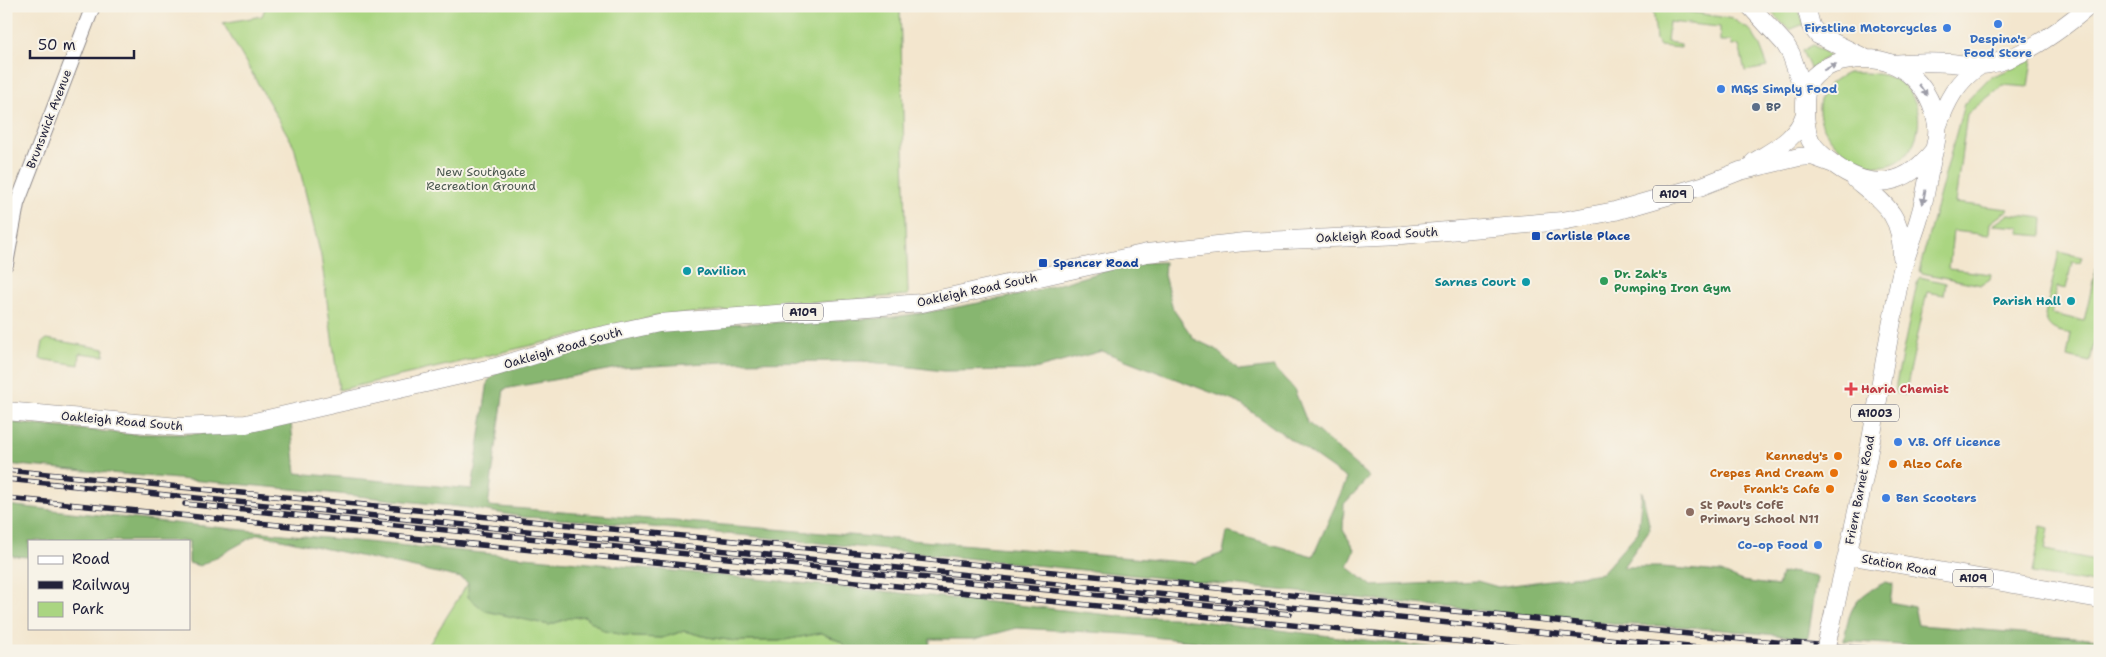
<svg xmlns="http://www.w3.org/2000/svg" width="2106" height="657" viewBox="0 0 2106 657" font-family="'Shantell Sans',sans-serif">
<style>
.green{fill:#aad581;stroke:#667c5e}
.forest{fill:#87b66f;stroke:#546c55;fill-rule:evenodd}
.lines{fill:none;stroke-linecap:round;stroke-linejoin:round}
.tertiary-casing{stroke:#8a8484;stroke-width:16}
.primary-casing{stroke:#8a8484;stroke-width:19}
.tertiary{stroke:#fff;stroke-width:14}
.primary{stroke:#fff;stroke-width:18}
.rail-casing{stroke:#22223b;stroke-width:5.5}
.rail{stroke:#f7f3e8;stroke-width:4;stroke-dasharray:11;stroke-linecap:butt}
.primary-bridge-casing{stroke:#8a8484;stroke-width:19;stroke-linecap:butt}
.primary-bridge{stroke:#fff;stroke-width:18}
.oneway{fill:#9c9ca7}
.shop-dot{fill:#3f7fe0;stroke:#f7f3e8;stroke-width:2}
.service-dot{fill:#5c6f8a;stroke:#f7f3e8;stroke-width:2}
.transit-dot{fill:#1a4fb4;stroke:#f7f3e8;stroke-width:2}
.culture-dot{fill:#0f9aa8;stroke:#f7f3e8;stroke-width:2}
.leisure-dot{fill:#2e9e5b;stroke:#f7f3e8;stroke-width:2}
.health-dot{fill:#e0444e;stroke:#f7f3e8;stroke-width:2}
.food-dot{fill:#e8710a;stroke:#f7f3e8;stroke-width:2}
.education-dot{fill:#8d6e63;stroke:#f7f3e8;stroke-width:2}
.labels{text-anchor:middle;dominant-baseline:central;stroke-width:4;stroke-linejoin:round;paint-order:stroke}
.shield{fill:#f7f3e8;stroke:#62616f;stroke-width:1}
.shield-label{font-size:11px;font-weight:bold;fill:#22223b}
.shop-label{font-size:12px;font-weight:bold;fill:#366cbe;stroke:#f7f3e8;text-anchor:start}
.service-label{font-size:12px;font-weight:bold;fill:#4e5e75;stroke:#f7f3e8;text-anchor:start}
.street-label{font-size:12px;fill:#22223b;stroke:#f7f3e8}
.park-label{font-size:12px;fill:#4b5850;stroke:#f7f3e8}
.transit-label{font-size:12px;font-weight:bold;fill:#164399;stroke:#f7f3e8;text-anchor:start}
.culture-label{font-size:12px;font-weight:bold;fill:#0d838f;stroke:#f7f3e8;text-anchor:end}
.leisure-label{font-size:12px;font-weight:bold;fill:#27864d;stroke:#f7f3e8;text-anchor:start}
.health-label{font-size:12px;font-weight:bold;fill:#be3a42;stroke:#f7f3e8;text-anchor:start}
.food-label{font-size:12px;font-weight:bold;fill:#c56008;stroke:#f7f3e8;text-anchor:end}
.education-label{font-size:12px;font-weight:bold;fill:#785e54;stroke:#f7f3e8;text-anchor:start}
</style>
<rect width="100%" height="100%" fill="#f7f3e8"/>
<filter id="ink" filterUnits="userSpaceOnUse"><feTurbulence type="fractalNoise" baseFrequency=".02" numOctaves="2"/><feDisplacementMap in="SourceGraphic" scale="10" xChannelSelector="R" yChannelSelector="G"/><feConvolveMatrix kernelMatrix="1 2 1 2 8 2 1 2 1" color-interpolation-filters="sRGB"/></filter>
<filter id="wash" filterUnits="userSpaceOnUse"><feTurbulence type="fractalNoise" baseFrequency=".0096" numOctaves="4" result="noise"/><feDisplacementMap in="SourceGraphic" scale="20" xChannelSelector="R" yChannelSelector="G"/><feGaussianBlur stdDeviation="1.12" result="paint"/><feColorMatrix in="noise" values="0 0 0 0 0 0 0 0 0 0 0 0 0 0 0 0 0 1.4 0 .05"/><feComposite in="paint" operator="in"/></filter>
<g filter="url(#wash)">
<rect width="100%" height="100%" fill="#f3e6ce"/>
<path class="green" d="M266,6H900L908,295L658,316L339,390L321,256L294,146L223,23L262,16Z
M1653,6L1733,19L1751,31L1760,46L1768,67L1745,71L1739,45L1732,46L1731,41H1720V27L1669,22L1667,42L1681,44V48L1660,46L1656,40Z
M1765,6H1797L1804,24L1789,30Z
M1813,45L1830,56L1820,61L1811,70L1802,51Z
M2032,60L2028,87L2003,85L1967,114L1955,203L2009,209L1990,223L1989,235L1953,231L1949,269L1991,274L1990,279L1981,285L1922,273L1919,271L1964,104L1989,78Z
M1848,73C1863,73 1883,72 1896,80C1921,95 1925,128 1909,151C1872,203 1769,106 1848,73Z
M2009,214L2043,218L2042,236L2020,234V227L1993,225Z
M2059,252L2082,257L2080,263L2072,262L2066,289L2057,287L2052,314L2084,321L2096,268H2100V315L2090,362L2067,357L2071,334C2058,331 2048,331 2045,315Z
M1920,277L1946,283L1944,295L1927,292L1905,395L1896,393V384L1918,279Z
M47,339L105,349L104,356L80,353L79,365L40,359L43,342Z
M2041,526L2049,528L2045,550L2100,561V584L2032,573Z
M468,583L523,618L549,625L569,618L584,616L604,631L633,637L662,638L684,631L707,637L736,641H779L822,633L841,642L849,651H425Z"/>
<path class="forest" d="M1165,262L1164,275L1173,309L1194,339L1215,349L1239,371L1274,367L1294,389L1307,422L1369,477L1344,504L1343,530L1355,550L1348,567L1372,586L1477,581L1498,587L1602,573L1638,532L1642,491L1650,529L1623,567H1661L1721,572L1742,581L1778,586L1781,574L1790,572L1817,577L1808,638L1690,627L1612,624L760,537L575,520L523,517L470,508L292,489L6,464V422L128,434H192L245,431L291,423L296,473L472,489L488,381L499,370L585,344L674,326L888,318L947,309L1025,294L1132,263ZM1102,351L1239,403L1347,479L1313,556L1227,532L1223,553L1195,563L488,506L504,389L618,368L724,362L862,361L943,371L1031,370Z
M6,505C380,547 754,575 1128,617L1173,618L1462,651H1283L1125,634L1017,628L975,639H930L929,651H849L841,642L822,633L779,641H736L707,637L684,631L662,638L633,637L604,631L584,616L569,618L549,625L485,611L468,597V583L461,578L258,534L200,566L189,563V541H29V557L13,556L6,552Z
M1886,582L1893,584L1890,602L1914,607L1918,625L2100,639V651H1984L1844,641C1849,608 1854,597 1886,582Z"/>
</g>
<g filter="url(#ink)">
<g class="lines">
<g class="tertiary-casing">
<path id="tertiary" d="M6,264L17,204L93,6"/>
</g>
<g class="primary-casing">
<path id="primary" d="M1750,6L1785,44L1791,54L1805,95
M1806,6L1811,26L1818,35L1865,58
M1892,64C1912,62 1931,62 1951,63C1961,64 1972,66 1982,65C2018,62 2062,29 2089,6
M1937,128C1946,102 1957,80 1981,65
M1754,162C1775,149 1797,139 1805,114
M1855,179C1886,205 1902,214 1902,257
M6,411L179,427L246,424L496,367L590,338L659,323L922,303L1147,253L1244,242L1402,235L1562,221L1615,211L1702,186L1740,171L1799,157L1812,156L1834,164
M1847,555L2100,599
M1834,612C1843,570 1854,529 1862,487C1873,433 1881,380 1891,326C1895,308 1897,288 1902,270C1907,251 1915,234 1920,215C1925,199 1927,181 1931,164C1933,152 1939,137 1937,125C1931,88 1904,59 1866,59C1846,59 1823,64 1810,81C1805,89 1805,98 1805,107C1805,138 1810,147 1835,165C1872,192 1906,186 1934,150"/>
</g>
<use href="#tertiary" class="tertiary"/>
<use href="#primary" class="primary"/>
<g class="rail-casing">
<path id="rail" d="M6,470L1751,640L1897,651
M6,479L1729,651
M6,498L1555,651
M185,504L1290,614"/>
</g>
<use href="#rail" class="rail"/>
<g class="primary-bridge-casing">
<path id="primary-bridge" d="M1825,651L1834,612"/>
</g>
<use href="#primary-bridge" class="primary-bridge"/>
</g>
<defs><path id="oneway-solid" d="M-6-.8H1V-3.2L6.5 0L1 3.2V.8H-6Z" transform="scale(1.25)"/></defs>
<g class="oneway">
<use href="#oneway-solid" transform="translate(1830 67) rotate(-26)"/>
<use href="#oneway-solid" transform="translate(1923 90) rotate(54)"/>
<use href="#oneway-solid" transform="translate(1924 197) rotate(101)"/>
</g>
</g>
<g class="shop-dot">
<circle cx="1998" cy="24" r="5"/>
<circle cx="1947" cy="28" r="5"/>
<circle cx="1721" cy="89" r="5"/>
<circle cx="1898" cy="442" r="5"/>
<circle cx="1886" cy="498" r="5"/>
<circle cx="1818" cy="545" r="5"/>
</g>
<circle class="service-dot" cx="1756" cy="107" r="5"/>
<g class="transit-dot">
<rect x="1531" y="231" width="10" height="10" rx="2.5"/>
<rect x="1038" y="258" width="10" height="10" rx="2.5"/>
</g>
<g class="culture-dot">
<circle cx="687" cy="271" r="5"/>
<circle cx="1526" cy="282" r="5"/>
<circle cx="2071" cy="301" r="5"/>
</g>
<circle class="leisure-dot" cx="1604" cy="281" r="5"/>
<path class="health-dot" d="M1848.5 381.5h5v5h5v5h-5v5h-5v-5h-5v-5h5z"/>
<g class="food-dot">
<circle cx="1838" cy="456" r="5"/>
<circle cx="1893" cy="464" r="5"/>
<circle cx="1834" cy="473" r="5"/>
<circle cx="1830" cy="489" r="5"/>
</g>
<circle class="education-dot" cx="1690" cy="512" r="5"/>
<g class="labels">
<g class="shield">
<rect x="1653" y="185.5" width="40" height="17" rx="4"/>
<rect x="783" y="303.5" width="40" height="17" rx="4"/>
<rect x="1851" y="404.5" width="48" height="17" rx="4"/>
<rect x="1953" y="569.5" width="40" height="17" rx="4"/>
</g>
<g class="shield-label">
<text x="1673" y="194">A109</text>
<text x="803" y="312">A109</text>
<text x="1875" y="413">A1003</text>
<text x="1973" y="578">A109</text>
</g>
<g class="shop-label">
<text x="1937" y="28" text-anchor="end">Firstline Motorcycles</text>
<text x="1998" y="39" text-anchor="middle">Despina's<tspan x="1998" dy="14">Food Store</tspan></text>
<text x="1731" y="89">M&amp;S Simply Food</text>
<text x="1908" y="442">V.B. Off Licence</text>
<text x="1896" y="498">Ben Scooters</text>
<text x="1808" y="545" text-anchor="end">Co-op Food</text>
</g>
<g class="service-label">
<text x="1766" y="107">BP</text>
</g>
<g class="street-label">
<text transform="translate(49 119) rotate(-69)">Brunswick Avenue</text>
<text transform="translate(1377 235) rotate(-3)">Oakleigh Road South</text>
<text transform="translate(977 290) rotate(-12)">Oakleigh Road South</text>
<text transform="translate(563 348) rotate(-16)">Oakleigh Road South</text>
<text transform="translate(122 421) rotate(5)">Oakleigh Road South</text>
<text transform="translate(1860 490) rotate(-79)">Friern Barnet Road</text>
<text transform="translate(1899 565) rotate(10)">Station Road</text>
</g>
<g class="park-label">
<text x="481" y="172">New Southgate<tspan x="481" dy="14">Recreation Ground</tspan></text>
</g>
<g class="transit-label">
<text x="1546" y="236">Carlisle Place</text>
<text x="1053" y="263">Spencer Road</text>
</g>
<g class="culture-label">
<text x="697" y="271" text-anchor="start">Pavilion</text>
<text x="1516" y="282">Sarnes Court</text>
<text x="2061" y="301">Parish Hall</text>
</g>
<g class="leisure-label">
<text x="1614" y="274">Dr. Zak's<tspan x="1614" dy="14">Pumping Iron Gym</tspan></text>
</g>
<g class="health-label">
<text x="1861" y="389">Haria Chemist</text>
</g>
<g class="food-label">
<text x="1828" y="456">Kennedy's</text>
<text x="1903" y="464" text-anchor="start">Alzo Cafe</text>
<text x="1824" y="473">Crepes And Cream</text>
<text x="1820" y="489">Frank's Cafe</text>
</g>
<g class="education-label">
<text x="1700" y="505">St Paul's CofE<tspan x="1700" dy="14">Primary School N11</tspan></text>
</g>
</g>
<rect width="2106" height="657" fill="none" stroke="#f7f3e8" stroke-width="25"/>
<rect x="28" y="540" width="162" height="90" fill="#f7f3e8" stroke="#a29fa3"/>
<rect x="38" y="556" width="25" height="8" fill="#ffffff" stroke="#a29fa3"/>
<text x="72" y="564" font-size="15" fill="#22223b">Road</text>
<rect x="38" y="581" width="25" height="8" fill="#22223b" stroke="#a29fa3"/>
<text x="72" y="590" font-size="15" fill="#22223b">Railway</text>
<rect x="38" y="602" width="25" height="15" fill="#aad581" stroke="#a29fa3"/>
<text x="72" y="614" font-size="15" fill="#22223b">Park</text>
<path d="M30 50v8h104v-8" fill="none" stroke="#22223b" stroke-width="2.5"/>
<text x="38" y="50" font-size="15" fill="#22223b" stroke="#f7f3e8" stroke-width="4" paint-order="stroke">50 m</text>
</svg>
